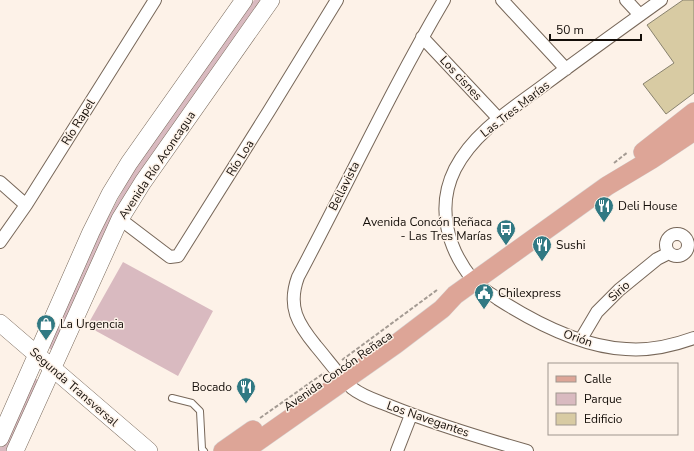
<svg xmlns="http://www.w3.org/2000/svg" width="694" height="451" viewBox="0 0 694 451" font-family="'Nunito Sans',sans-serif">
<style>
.green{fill:#d9bac0}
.building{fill:#d8cba3;stroke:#88826e}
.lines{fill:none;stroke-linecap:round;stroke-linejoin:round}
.lane-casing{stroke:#776759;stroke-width:8}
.street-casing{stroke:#776759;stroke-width:14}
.secondary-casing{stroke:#776759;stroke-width:18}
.primary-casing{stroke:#d5d3d3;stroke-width:20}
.path{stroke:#a49b93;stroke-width:2;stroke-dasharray:4 2;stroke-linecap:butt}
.lane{stroke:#fff;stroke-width:6}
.street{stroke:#fff;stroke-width:12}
.secondary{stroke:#fff;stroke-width:17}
.primary{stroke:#dda597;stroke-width:19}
.labels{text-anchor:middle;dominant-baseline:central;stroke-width:3;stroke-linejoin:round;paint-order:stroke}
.street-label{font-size:12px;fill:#130d08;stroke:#fdf2e8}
.poi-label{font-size:12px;fill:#130d08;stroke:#fdf2e8;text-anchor:start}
</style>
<rect width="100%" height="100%" fill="#fdf2e8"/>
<path class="green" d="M254,0H261L135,179L54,354L48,346L97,238L133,171Z
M123,262L213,311L178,376L87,326Z
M35,377L39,383L8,451H0V447L15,413Z"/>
<path class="building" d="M683,0H694V93L666,114L643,84L674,63L647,25Z"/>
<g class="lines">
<g class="lane-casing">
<path id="lane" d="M172,398L192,403L200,411L202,449L204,451"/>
</g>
<g class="street-casing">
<path id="street" d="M444,0C391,90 347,185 298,277C287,307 298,324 316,346C328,360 339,376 352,388C363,397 378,401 390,406C435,424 481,438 527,451
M502,0L566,69
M626,0L640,15
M661,0C622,28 583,56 544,85C512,109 474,132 455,169C436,207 447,248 473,280C479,288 490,293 498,299C534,322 583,347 626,349C650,351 672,346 694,338
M422,37L499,119
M0,182L26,205
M120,219L170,257L178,256L269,111L337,0
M666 245a11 11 0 1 1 22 0a11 11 0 1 1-22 0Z
M0,242L26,205L155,0
M581,339L597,312L619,290L657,259L669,253
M397,451L411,415"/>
</g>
<g class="secondary-casing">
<path id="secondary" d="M0,323L149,451
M0,438L91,232L110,194L129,163L244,0
M15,451L120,219L143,182L271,0"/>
</g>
<g class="primary-casing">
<path id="primary" d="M643,152L694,112
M223,451L253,430
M244,451L396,344L442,309L455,295L607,186L652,159L694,131"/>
</g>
<path class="path" d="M614,163L628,152
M342,360L437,290
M260,418L324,373"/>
<use href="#lane" class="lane"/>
<use href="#street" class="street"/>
<use href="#secondary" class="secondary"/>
<use href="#primary" class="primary"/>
</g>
<defs>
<g id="restaurant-pin" transform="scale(1)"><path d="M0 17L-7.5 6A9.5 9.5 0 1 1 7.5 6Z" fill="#317983" stroke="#fdf2e8"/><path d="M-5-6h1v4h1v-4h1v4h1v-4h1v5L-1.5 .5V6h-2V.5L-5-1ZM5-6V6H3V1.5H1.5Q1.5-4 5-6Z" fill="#fff"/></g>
<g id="bus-pin" transform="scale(1)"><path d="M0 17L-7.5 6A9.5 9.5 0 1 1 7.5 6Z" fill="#317983" stroke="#fdf2e8"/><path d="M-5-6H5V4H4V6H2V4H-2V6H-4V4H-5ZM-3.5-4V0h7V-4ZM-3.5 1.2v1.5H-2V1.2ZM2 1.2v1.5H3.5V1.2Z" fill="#fff"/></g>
<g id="civic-pin" transform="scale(1)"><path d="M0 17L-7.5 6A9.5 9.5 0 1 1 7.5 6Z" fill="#317983" stroke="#fdf2e8"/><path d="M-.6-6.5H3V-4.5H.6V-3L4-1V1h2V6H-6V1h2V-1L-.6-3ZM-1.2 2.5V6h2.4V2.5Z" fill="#fff"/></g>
<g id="shop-pin" transform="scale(1)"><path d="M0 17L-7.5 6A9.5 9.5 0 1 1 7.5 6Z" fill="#317983" stroke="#fdf2e8"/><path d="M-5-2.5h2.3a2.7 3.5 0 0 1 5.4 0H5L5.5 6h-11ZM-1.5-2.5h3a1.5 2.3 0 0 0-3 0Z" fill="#fff"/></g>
</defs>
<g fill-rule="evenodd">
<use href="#restaurant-pin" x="604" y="206"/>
<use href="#bus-pin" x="506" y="229"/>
<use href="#restaurant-pin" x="542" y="245"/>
<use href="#civic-pin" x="484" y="293"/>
<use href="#shop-pin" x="46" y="324"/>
<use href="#restaurant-pin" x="246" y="387"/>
</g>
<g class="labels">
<g class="street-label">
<text transform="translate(461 78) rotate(47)">Los cisnes</text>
<text transform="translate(515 109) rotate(-38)">Las Tres Marías</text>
<text transform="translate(78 122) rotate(-58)">Río Rapel</text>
<text transform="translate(240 158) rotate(-58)">Río Loa</text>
<text transform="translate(157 165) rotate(-56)">Avenida Río Aconcagua</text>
<text transform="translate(344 186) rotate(-63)">Bellavista</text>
<text transform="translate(619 291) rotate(-42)">Sirio</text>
<text transform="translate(578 338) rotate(19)">Orión</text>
<text transform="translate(338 371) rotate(-35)">Avenida Concón Reñaca</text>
<text transform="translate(74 387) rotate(41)">Segunda Transversal</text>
<text transform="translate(428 419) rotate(19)">Los Navegantes</text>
</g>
<g class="poi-label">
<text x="618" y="206">Deli House</text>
<text x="492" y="222" text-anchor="end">Avenida Concón Reñaca<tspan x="492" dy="14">- Las Tres Marías</tspan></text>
<text x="556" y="245">Sushi</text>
<text x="498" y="293">Chilexpress</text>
<text x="60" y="324">La Urgencia</text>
<text x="232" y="387" text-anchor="end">Bocado</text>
</g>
</g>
<rect x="548" y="363" width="130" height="72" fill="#fdf2e8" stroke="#9f968e"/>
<rect x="556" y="376" width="20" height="6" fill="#dda597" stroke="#9f968e"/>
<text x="584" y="383" font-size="12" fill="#130d08">Calle</text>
<rect x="556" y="393" width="20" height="12" fill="#d9bac0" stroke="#9f968e"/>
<text x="584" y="403" font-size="12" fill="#130d08">Parque</text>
<rect x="556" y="413" width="20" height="12" fill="#d8cba3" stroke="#9f968e"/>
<text x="584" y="423" font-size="12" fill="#130d08">Edificio</text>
<path d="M550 34v6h91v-6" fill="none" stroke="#130d08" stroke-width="2"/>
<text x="556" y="34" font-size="12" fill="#130d08" stroke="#fdf2e8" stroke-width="3" paint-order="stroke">50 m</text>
</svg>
